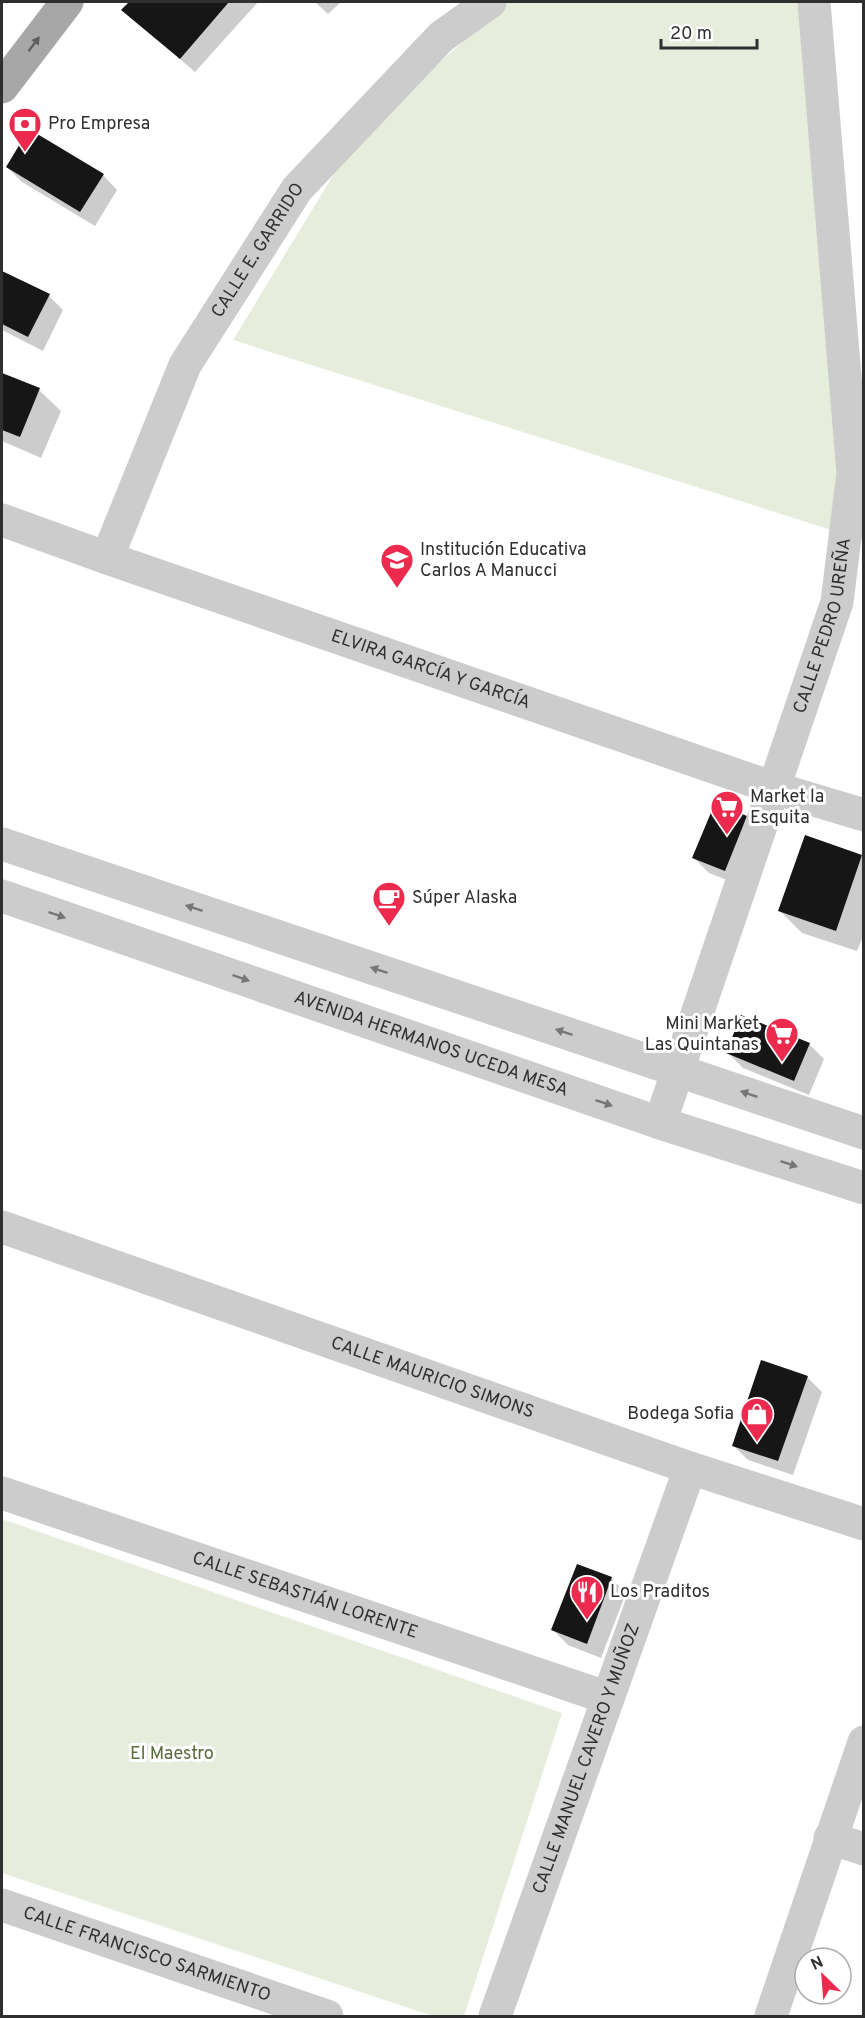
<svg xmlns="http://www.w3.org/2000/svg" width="865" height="2018" viewBox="0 0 865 2018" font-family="Overpass,sans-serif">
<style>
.park{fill:#e7eddc}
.shadow{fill:#0003}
.building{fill:#161616}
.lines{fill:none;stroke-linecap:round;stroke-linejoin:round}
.minor{stroke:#ccc;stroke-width:33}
.major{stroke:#a7a7a7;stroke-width:33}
.oneway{fill:#5f5f5f}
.oneway2{fill:#767676}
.labels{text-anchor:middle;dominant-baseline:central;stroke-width:6;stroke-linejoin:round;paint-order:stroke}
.poi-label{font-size:18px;fill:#2f2f2f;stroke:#fff;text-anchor:start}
.street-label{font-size:18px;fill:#2f2f2f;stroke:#fff}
.park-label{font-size:18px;fill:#576c3a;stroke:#fff}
</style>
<rect width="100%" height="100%" fill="#fff"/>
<path class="park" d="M509,2H812L864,465L863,540L233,340L360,131Z
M2,1519L562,1713L464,2016H433L2,1873Z"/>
<path class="shadow" d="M131,2H258L195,72L123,10Z
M315,2H341L328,14Z
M7,167L103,175L117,190L95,226L22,182Z
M2,273L49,296L63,310L43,351L2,330Z
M2,374L39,390L61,411L41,458L2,441Z
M746,817L740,885L709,873L694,858Z
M806,837L864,858V934L857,951L802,933L780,911Z
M809,1044L824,1059L809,1095L743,1068L728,1053Z
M807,1377L822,1392L793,1475L748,1460L733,1445Z
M611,1578L626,1593L601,1658L568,1645L553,1630Z"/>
<path class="building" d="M129,2H229L180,59L121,10Z
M29,129L104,174L80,212L6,167Z
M2,271L50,294L28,337L2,324Z
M2,373L40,388L20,437L2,430Z
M715,803L747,816L725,871L692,858Z
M805,835L862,855L836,931L778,911Z
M741,1015L810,1043L794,1081L726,1053Z
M761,1360L808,1376L778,1461L732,1446Z
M577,1564L612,1577L587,1644L551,1630Z"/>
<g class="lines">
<g class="minor">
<path id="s1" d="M2,520L107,558L774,788L864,815"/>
<path id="s2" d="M107,558L185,365L297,189L441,37L490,2"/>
<path d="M2,844L864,1133"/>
<path id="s3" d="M2,896L660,1123L864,1188"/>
<path id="s4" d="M660,1123L837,602L853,473L814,2"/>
<path id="s5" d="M2,1227L690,1468L864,1524"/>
<path id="s6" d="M2,1493L608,1698"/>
<path d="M830,1838L864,1849"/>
<path id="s7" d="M2,1905L327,2016"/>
<path id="s8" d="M495,2016L690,1468"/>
<path d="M771,2016L864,1742"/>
</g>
<path class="major" d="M2,87L67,2"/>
</g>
<defs><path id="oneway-solid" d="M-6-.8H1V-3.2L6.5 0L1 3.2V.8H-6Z" transform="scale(1.5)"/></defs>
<use class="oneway" href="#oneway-solid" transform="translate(34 44) rotate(-53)"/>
<g class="oneway2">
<use href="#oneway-solid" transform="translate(194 908) rotate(-162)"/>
<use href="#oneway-solid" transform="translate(57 915) rotate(19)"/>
<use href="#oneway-solid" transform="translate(379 970) rotate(-162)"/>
<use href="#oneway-solid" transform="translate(241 978) rotate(19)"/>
<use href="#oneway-solid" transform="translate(564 1032) rotate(-162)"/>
<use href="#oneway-solid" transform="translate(749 1094) rotate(-161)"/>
<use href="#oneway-solid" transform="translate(604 1103) rotate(19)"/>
<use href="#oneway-solid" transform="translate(789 1164) rotate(18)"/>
</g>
<defs>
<g id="bank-pin" transform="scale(1.725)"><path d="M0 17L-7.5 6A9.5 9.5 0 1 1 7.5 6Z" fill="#ec2a4e" stroke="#fff"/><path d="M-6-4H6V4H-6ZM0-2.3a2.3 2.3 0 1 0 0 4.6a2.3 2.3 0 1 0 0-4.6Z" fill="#fff"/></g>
<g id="school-pin" transform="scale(1.725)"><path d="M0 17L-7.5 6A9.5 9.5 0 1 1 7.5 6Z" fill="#ec2a4e" stroke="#fff"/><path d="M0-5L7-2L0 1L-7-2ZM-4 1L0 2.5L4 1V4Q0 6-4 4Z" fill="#fff"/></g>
<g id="supermarket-pin" transform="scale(1.725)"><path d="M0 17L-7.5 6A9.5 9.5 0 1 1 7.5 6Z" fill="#ec2a4e" stroke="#fff"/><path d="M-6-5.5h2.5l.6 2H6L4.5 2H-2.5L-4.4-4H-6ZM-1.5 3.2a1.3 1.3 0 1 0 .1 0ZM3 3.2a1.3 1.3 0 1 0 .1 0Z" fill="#fff"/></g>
<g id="cafe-pin" transform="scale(1.725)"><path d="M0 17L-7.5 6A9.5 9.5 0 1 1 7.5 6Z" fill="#ec2a4e" stroke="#fff"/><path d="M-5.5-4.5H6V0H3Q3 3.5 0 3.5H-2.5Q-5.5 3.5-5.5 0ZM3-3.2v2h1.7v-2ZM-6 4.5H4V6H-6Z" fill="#fff"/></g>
<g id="shop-pin" transform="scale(1.725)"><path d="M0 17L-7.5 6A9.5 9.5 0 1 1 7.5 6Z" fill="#ec2a4e" stroke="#fff"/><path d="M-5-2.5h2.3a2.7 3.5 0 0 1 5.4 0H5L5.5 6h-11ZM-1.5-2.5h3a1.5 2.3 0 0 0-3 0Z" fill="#fff"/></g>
<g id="restaurant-pin" transform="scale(1.725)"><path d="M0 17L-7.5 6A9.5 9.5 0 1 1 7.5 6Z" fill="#ec2a4e" stroke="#fff"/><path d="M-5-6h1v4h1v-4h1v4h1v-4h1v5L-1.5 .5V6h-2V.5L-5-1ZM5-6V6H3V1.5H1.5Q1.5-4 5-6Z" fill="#fff"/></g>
</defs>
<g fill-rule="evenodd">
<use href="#bank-pin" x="25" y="124"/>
<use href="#school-pin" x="397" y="560"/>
<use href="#supermarket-pin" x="727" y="807"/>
<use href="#cafe-pin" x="389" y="898"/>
<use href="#supermarket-pin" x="782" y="1034"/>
<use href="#shop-pin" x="757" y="1414"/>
<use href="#restaurant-pin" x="587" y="1592"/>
</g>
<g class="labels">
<g class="poi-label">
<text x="48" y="124">Pro Empresa</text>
<text x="420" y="550">Institución Educativa<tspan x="420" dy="21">Carlos A Manucci</tspan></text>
<text x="750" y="797">Market la<tspan x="750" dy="21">Esquita</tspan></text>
<text x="412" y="898">Súper Alaska</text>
<text x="759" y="1024" text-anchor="end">Mini Market<tspan x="759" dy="21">Las Quintanas</tspan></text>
<text x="734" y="1414" text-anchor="end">Bodega Sofia</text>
<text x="610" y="1592">Los Praditos</text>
</g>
<g class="street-label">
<text stroke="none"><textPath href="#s2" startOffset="344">CALLE E. GARRIDO</textPath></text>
<text stroke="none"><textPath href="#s4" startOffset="524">CALLE PEDRO UREÑA</textPath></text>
<text stroke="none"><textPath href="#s1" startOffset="454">ELVIRA GARCÍA Y GARCÍA</textPath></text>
<text stroke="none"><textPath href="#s3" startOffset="454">AVENIDA HERMANOS UCEDA MESA</textPath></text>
<text stroke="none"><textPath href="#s5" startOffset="456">CALLE MAURICIO SIMONS</textPath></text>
<text stroke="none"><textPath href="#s6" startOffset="320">CALLE SEBASTIÁN LORENTE</textPath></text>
<text stroke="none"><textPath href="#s8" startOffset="273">CALLE MANUEL CAVERO Y MUÑOZ</textPath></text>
<text stroke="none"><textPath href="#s7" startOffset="153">CALLE FRANCISCO SARMIENTO</textPath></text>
</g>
<g class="park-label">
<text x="172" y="1754">El Maestro</text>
</g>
</g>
<rect width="865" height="2018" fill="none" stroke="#2f2f2f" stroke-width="6"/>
<g transform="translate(823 1976) rotate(335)"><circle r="28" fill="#ffffff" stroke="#acacac" stroke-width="1.5"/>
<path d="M0-4.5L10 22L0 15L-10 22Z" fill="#ec2a4e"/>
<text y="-9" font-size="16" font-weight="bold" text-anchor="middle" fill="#2f2f2f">N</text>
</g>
<path d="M661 39v9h96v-9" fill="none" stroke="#2f2f2f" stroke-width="3"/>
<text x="670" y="39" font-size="18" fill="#2f2f2f" stroke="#ffffff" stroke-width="4.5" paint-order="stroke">20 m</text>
</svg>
